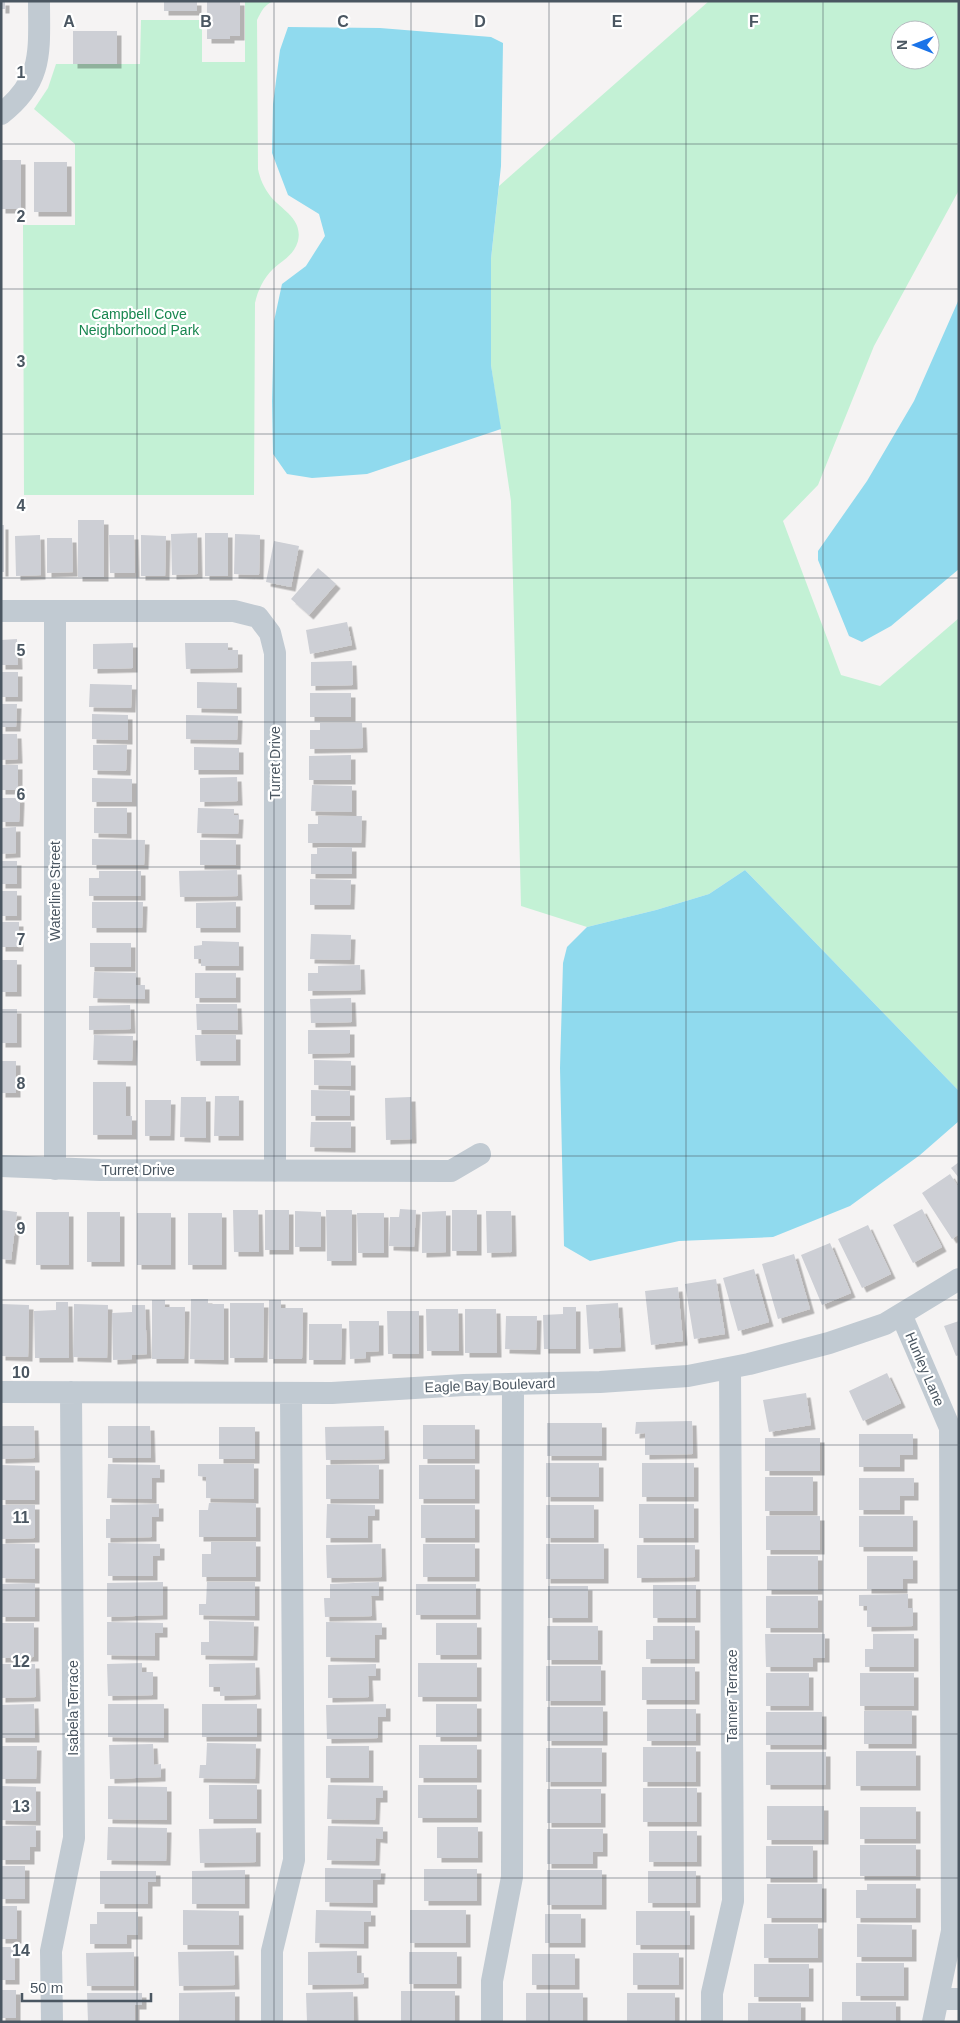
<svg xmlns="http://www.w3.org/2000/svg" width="960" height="2023" viewBox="0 0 960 2023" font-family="Helvetica,sans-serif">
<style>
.green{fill:#c3f1d5;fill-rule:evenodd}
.water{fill:#90daee}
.building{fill:#cdcfd5;filter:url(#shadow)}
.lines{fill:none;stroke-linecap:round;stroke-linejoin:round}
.minor{stroke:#c1cad2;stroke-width:22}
.grid{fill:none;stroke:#4a5661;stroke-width:1;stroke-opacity:0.55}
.labels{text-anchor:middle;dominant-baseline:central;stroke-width:4.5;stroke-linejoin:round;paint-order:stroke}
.park-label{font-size:14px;fill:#17864f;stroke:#fff}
.street-label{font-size:14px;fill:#4a5661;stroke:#fff}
.grid-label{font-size:16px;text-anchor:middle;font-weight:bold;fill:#4a5661;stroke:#fff;stroke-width:4.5;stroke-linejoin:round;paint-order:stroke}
</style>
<defs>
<filter id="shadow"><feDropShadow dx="4.5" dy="4.5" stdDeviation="0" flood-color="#0004"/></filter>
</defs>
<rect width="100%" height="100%" fill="#f5f3f3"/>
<path class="green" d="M245,1H274C264,5 262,10 257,20L258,169C260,179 264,188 271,197C282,210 303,219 298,241C294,255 283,260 273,269C263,279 258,290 255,303L254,495H24L23,225H75V144L34,109L48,88L56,64H140L141,20H202V62H245Z
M709,1H959V190L874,346L818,485L783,521L841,675L880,686L959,618V1091L745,870L709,894L656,910L587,927L521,906L511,501L491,365V259L499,186ZM900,30H930V60H900Z"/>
<path class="water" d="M288,27L380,28L491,37L503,43L501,166L491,259V365L501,429L367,474L312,478L287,474L273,454L272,401L274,321L282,284L306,266L325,236L319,214L288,195L272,153L273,104L280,50Z
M959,299V569L891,626L862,642L849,636L818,560V551L867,481L914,401Z
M745,870L959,1091V1121L920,1155L850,1206L773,1237L679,1241L590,1261L564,1246L560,1068L563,963L567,947L587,927L656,910L709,894Z"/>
<path class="building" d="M1,1H5V9H1Z
M164,1H197V11H164Z
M207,1H240V36H230V39H207Z
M73,31H117V64H73Z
M1,160H21V209H1Z
M34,162H67V212H34Z
M78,520H104V577H78Z
M1,525H4V572H1Z
M197,533L198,574L172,575L171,534Z
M205,533H228V576H205Z
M235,534L260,535L259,575L234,574Z
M40,535L41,575L16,576L15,536Z
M109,535H134L135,573H110Z
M141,535L166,536L165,576H141Z
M47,538H72L73,572L47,573Z
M274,541L299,546L291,587L266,582Z
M318,568L336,584L309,615L291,599Z
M347,622L352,645L310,654L306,630Z
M17,639L18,665H1V640Z
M133,643V668L93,669V644Z
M185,643H228V650H238V668L186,669Z
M352,661L353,685L311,686V662Z
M1,672H18V697H1Z
M197,682L237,683V709L197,708Z
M90,684L132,685L131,708L89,707Z
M310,693H351V717H310Z
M1,704H17L16,727H1Z
M92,714L128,715V740L92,739Z
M186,715L238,716L237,740L186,739Z
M320,723H362L363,748L310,749V730H320Z
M1,734H17L18,759L1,760Z
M93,745H127L126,771L93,770Z
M194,747L239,748V770H194Z
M351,755V780H309V756Z
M1,765H18V790H1Z
M237,777L238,801L200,802V778Z
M92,778L132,779V802H92Z
M312,785L352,786V812L311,811Z
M1,798H20L19,822H1Z
M94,808H127V834L94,833Z
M198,808L234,809V815H239L238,834L197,833Z
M318,816H362L361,843H308V824H318Z
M16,827V853L1,854V828Z
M92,839L145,840L144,865H92Z
M200,840H236V865H200Z
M352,847V874H311V854H317V848Z
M1,861H17V884H1Z
M237,870L238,896L180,897L179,871Z
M99,871H141V896H89V878H99Z
M310,879L351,880L350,905H310Z
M1,891H17V916H1Z
M92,902H143L142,928H92Z
M236,902V928H196V903Z
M1,922H19V947H1Z
M311,934L351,935L350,960L310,959Z
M202,941L239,942V966H201V959H194V946L202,945Z
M90,943H131V967H90Z
M1,960H17V992H1Z
M360,965L361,990L308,991V973H318V966Z
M94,972L136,973V985H145V999L93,998Z
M195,973H236V998H195Z
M351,998L352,1022L311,1023L310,999Z
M196,1004H237L238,1030H197Z
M130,1005L131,1029L89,1030V1006Z
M1,1009H17V1043H1Z
M308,1030H350V1053L308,1054Z
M94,1035L133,1036L132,1061L93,1060Z
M195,1035H236V1061H196Z
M314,1060L351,1061V1086L314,1085Z
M1,1061H16V1093H1Z
M93,1082H126V1116H132V1135H93Z
M311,1090L350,1091V1116H311Z
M215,1096H239V1136H214Z
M181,1097H206V1138L180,1137Z
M411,1097L412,1139L386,1140L385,1098Z
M145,1100H171L170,1136H145Z
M311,1122H351V1148L310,1147Z
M959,1162V1178L951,1168Z
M950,1174L959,1188V1234L952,1239L922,1193Z
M400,1209L416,1210L414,1247L389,1246L390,1217H399Z
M922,1209L942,1247L913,1263L893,1225Z
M1,1210L17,1212L11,1260L1,1259Z
M233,1210H258L259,1252H234Z
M265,1210H289V1250H265Z
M326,1210H352V1261H327Z
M452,1210H477V1251H452Z
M295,1211L321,1212V1247H295Z
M446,1211V1252L422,1253V1212Z
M486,1211H511L512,1252L487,1253Z
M36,1212H69V1265H36Z
M87,1212H120V1262H87Z
M137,1213H171V1265H137Z
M188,1213H222V1265H188Z
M357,1213H384V1253H358Z
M868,1225L891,1274L862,1288L838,1239Z
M830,1243L851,1293L822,1305L801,1255Z
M794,1254L810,1309L778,1319L762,1264Z
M754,1269L769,1322L738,1331L723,1278Z
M716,1279L725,1334L694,1339L685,1284Z
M678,1287L683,1341L651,1345L645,1291Z
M191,1299H208V1304H224V1360L190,1359Z
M152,1300H165V1307H185L184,1359H152Z
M269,1300H281V1308H303L302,1359H269Z
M56,1302H68L69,1358H35L34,1311L56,1310Z
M230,1303H264L263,1358H230Z
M618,1303L621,1347L589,1349L586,1305Z
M1,1304L29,1305L28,1357L1,1356Z
M74,1304L108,1305L107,1358L73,1357Z
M132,1305H145L147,1354L132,1355V1359L113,1360L112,1313L132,1312Z
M563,1307H576V1349H544L543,1315L563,1314Z
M426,1309H458L459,1351H427Z
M465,1309H496L497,1353H465Z
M387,1311H419V1354H388Z
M506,1316H537L536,1350L505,1349Z
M349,1321H379V1351L366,1352V1358L350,1359Z
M959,1321V1355L956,1356L944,1326Z
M309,1324H342L341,1360H309Z
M887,1373L901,1403L863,1421L849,1391Z
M806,1393L811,1425L769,1432L763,1400Z
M692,1421L693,1454L645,1455V1433L635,1434L636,1422Z
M547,1423H602V1456H547Z
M423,1425H475V1459H423Z
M1,1426H34L35,1458L1,1459Z
M108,1426H150L151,1458H108Z
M384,1426L385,1459L326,1460L325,1427Z
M219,1427H255V1459H219Z
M859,1434H913V1455H900V1467H859Z
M765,1438H820V1471H765Z
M546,1463H599V1497H546Z
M642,1463H694V1497H642Z
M108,1464L160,1465V1478H152V1499L107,1498Z
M198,1464H254V1499L206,1498V1477L198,1476Z
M1,1465L35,1466V1500H1Z
M326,1465H379V1499H326Z
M419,1465H475V1499H419Z
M765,1477H813V1511H765Z
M859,1478H914V1496H900V1510H859Z
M209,1503H256V1537H199V1510H208Z
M159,1504V1517H152V1537L106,1538V1519H110V1505Z
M327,1504L375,1505V1516H368V1538H326Z
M639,1504H694V1538H639Z
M1,1505H35V1538L1,1539Z
M421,1505H475V1538H421Z
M546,1505H594V1538H546Z
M766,1516H820V1550H766Z
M859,1516H913V1547H859Z
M211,1542H256V1577H202V1554H211Z
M108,1543L160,1544V1556H153V1576H108Z
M1,1544H35V1579L1,1578Z
M381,1544L382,1577L327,1578L326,1545Z
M423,1544H475V1577H423Z
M546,1544H604V1579H546Z
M637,1545H695V1577L637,1578Z
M767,1556H818V1590H767Z
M867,1556H913V1579H903V1589H867Z
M163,1582V1615L107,1617V1583Z
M207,1582H255V1616L199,1615V1604H206Z
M379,1582V1596H371L372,1616L325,1617L324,1598H330V1584Z
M35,1583V1617H1V1584Z
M416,1584H476V1615H416Z
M653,1585H696V1618H653Z
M548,1586H588V1618H548Z
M908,1594V1608H913V1626L867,1627V1606H859V1595Z
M766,1596H818V1628H766Z
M209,1621L254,1622L253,1656L201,1655V1642H209Z
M107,1622L163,1623V1633H155V1656L107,1655Z
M326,1622L382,1623V1635H375V1658L326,1657Z
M1,1623H34V1657L1,1658Z
M436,1623H477V1655H436Z
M547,1626H598V1660H547Z
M653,1626H695V1659H646V1640H653Z
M765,1634H825V1658H813V1667H766Z
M873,1634H914V1667H865V1649H873Z
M142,1663V1672H153V1695L108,1696L107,1664Z
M255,1663L256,1695L220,1696V1687H209V1664Z
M418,1663H477V1697H418Z
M1,1664H35L36,1697L1,1698Z
M376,1664V1676H368L369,1697L328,1698V1665Z
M546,1666H601V1701H546Z
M642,1667H695V1700H642Z
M766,1673H809V1706H766Z
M860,1673H914V1706H860Z
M34,1704L35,1738H1V1705Z
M108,1704H164V1738L108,1737Z
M202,1704H257V1737H202Z
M386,1704V1717H378V1738L327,1739L326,1705Z
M436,1704H477V1737H436Z
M547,1707H603V1741H547Z
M647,1709H696V1741H647Z
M864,1711H912V1744H864Z
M766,1712H822V1745H766Z
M207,1743L256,1744L255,1779L199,1778L200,1765H206Z
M153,1744L154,1765L161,1764V1777L110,1779L109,1745Z
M419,1745H477V1778H419Z
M1,1746H37L36,1779H1Z
M326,1746H369V1778H326Z
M643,1747H696V1782H643Z
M546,1748H602V1782H546Z
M856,1751H916V1786H856Z
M766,1752H826V1785H766Z
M209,1785H257V1819H209Z
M328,1785L383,1786V1798H376L375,1820L327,1819Z
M418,1785H477V1818H418Z
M1,1786L36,1787V1821L1,1820Z
M108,1786L167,1787V1820L108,1819Z
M643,1788H697V1822H643Z
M547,1789H601V1823H547Z
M767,1806H824V1840H767Z
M860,1807H916V1839H860Z
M1,1826H36V1847H30V1860H1Z
M328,1826L383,1827V1839L376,1838L375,1861L327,1860Z
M108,1827L167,1828L166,1861L107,1860Z
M437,1827H478V1858H437Z
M256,1828V1862L200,1863L199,1829Z
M547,1829H603V1852H593V1864H547Z
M649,1831H697V1862H649Z
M860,1845H916V1876H860Z
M766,1846H813V1878H766Z
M1,1866H25V1899H1Z
M325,1868L381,1869L380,1880H373V1903L325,1902Z
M424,1869H477V1901H424Z
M245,1870V1904H192V1871Z
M547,1870H602V1905H547Z
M100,1871H156V1882H148V1904H100Z
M648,1871H696V1903H648Z
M767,1884H822V1918H767Z
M867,1884H916V1918H856V1890H867Z
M1,1906H17V1939H1Z
M183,1910L239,1911V1945H183Z
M316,1910L371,1911V1922H364V1944L315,1943Z
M410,1910H466V1943H410Z
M636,1911H690V1945H636Z
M97,1912H138V1935H127V1944H90V1924H97Z
M545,1914H581V1943H545Z
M764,1924H818V1958H764Z
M857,1924L912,1925V1957H857Z
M1,1947H15V1980H1Z
M234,1951L235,1985L179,1986L178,1952Z
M357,1951V1973H364V1984L308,1985V1952Z
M134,1952V1986H87L86,1953Z
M409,1952H457V1984H409Z
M633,1953H679V1985H633Z
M532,1954H575V1985H532Z
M856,1963H904V1996H856Z
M754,1964H809V1997H754Z
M1,1990H16V2018H1Z
M401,1991H455V2022H401Z
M235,1992V2022H179V1993Z
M353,1992L354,2022H307L306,1993Z
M87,1993H142V2005H135V2022H88Z
M526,1993H583V2022H526Z
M627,1993H675V2022H627Z
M842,2002H896V2022H842Z
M748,2003H801V2022H748Z"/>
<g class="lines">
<path class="minor" d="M1,114C44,81 39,50 39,1
M1,611H234L258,617L270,633L275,653V1171
M55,612V1169
M1,1166L100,1170L451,1171L480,1154
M901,1314L950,1428L952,1931L933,2022
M1,1392L332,1393L464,1385L600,1382L688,1376L749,1364L829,1343L885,1324L959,1279
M938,1999H959
M52,2022L51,1951L74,1838L71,1392
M272,2022V1951L294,1860L291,1394
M492,2022V1981L512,1877L513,1384
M712,2022V1993L733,1901L730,1368"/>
</g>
<path class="grid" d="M137,1V2022M274,1V2022M411,1V2022M549,1V2022M686,1V2022M823,1V2022M1,144H959M1,289H959M1,434H959M1,578H959M1,722H959M1,867H959M1,1012H959M1,1156H959M1,1300H959M1,1445H959M1,1590H959M1,1734H959M1,1878H959"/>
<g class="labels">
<g class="park-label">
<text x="139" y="314">Campbell Cove<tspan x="139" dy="16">Neighborhood Park</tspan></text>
</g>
<g class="street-label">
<text transform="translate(275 763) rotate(-90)">Turret Drive</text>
<text transform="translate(55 891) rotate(-90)">Waterline Street</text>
<text x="138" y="1170">Turret Drive</text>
<text transform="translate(925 1369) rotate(67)">Hunley Lane</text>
<text transform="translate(490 1385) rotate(-2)">Eagle Bay Boulevard</text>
<text transform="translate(732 1696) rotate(-90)">Tanner Terrace</text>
<text transform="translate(73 1708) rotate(-90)">Isabela Terrace</text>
</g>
</g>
<g class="grid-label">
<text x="69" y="27">A</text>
<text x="206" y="27">B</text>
<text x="343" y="27">C</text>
<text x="480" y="27">D</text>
<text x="617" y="27">E</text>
<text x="754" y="27">F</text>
<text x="21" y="78">1</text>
<text x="21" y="222">2</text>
<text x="21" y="367">3</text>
<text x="21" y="511">4</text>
<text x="21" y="656">5</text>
<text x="21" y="800">6</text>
<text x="21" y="945">7</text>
<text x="21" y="1089">8</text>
<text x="21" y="1234">9</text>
<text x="21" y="1378">10</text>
<text x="21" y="1523">11</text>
<text x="21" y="1667">12</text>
<text x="21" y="1812">13</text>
<text x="21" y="1956">14</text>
</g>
<rect width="960" height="2023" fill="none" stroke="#4a5661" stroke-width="5"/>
<g transform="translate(915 45) rotate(270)"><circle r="24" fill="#ffffff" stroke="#b7bbc0"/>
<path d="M0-4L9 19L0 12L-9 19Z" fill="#1a73e8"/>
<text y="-8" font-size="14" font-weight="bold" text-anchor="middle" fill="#4a5661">N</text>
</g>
<path d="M22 1993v8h129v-8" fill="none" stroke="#4a5661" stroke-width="2.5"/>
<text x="30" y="1993" font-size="15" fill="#4a5661" stroke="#ffffff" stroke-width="4" paint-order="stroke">50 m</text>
</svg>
